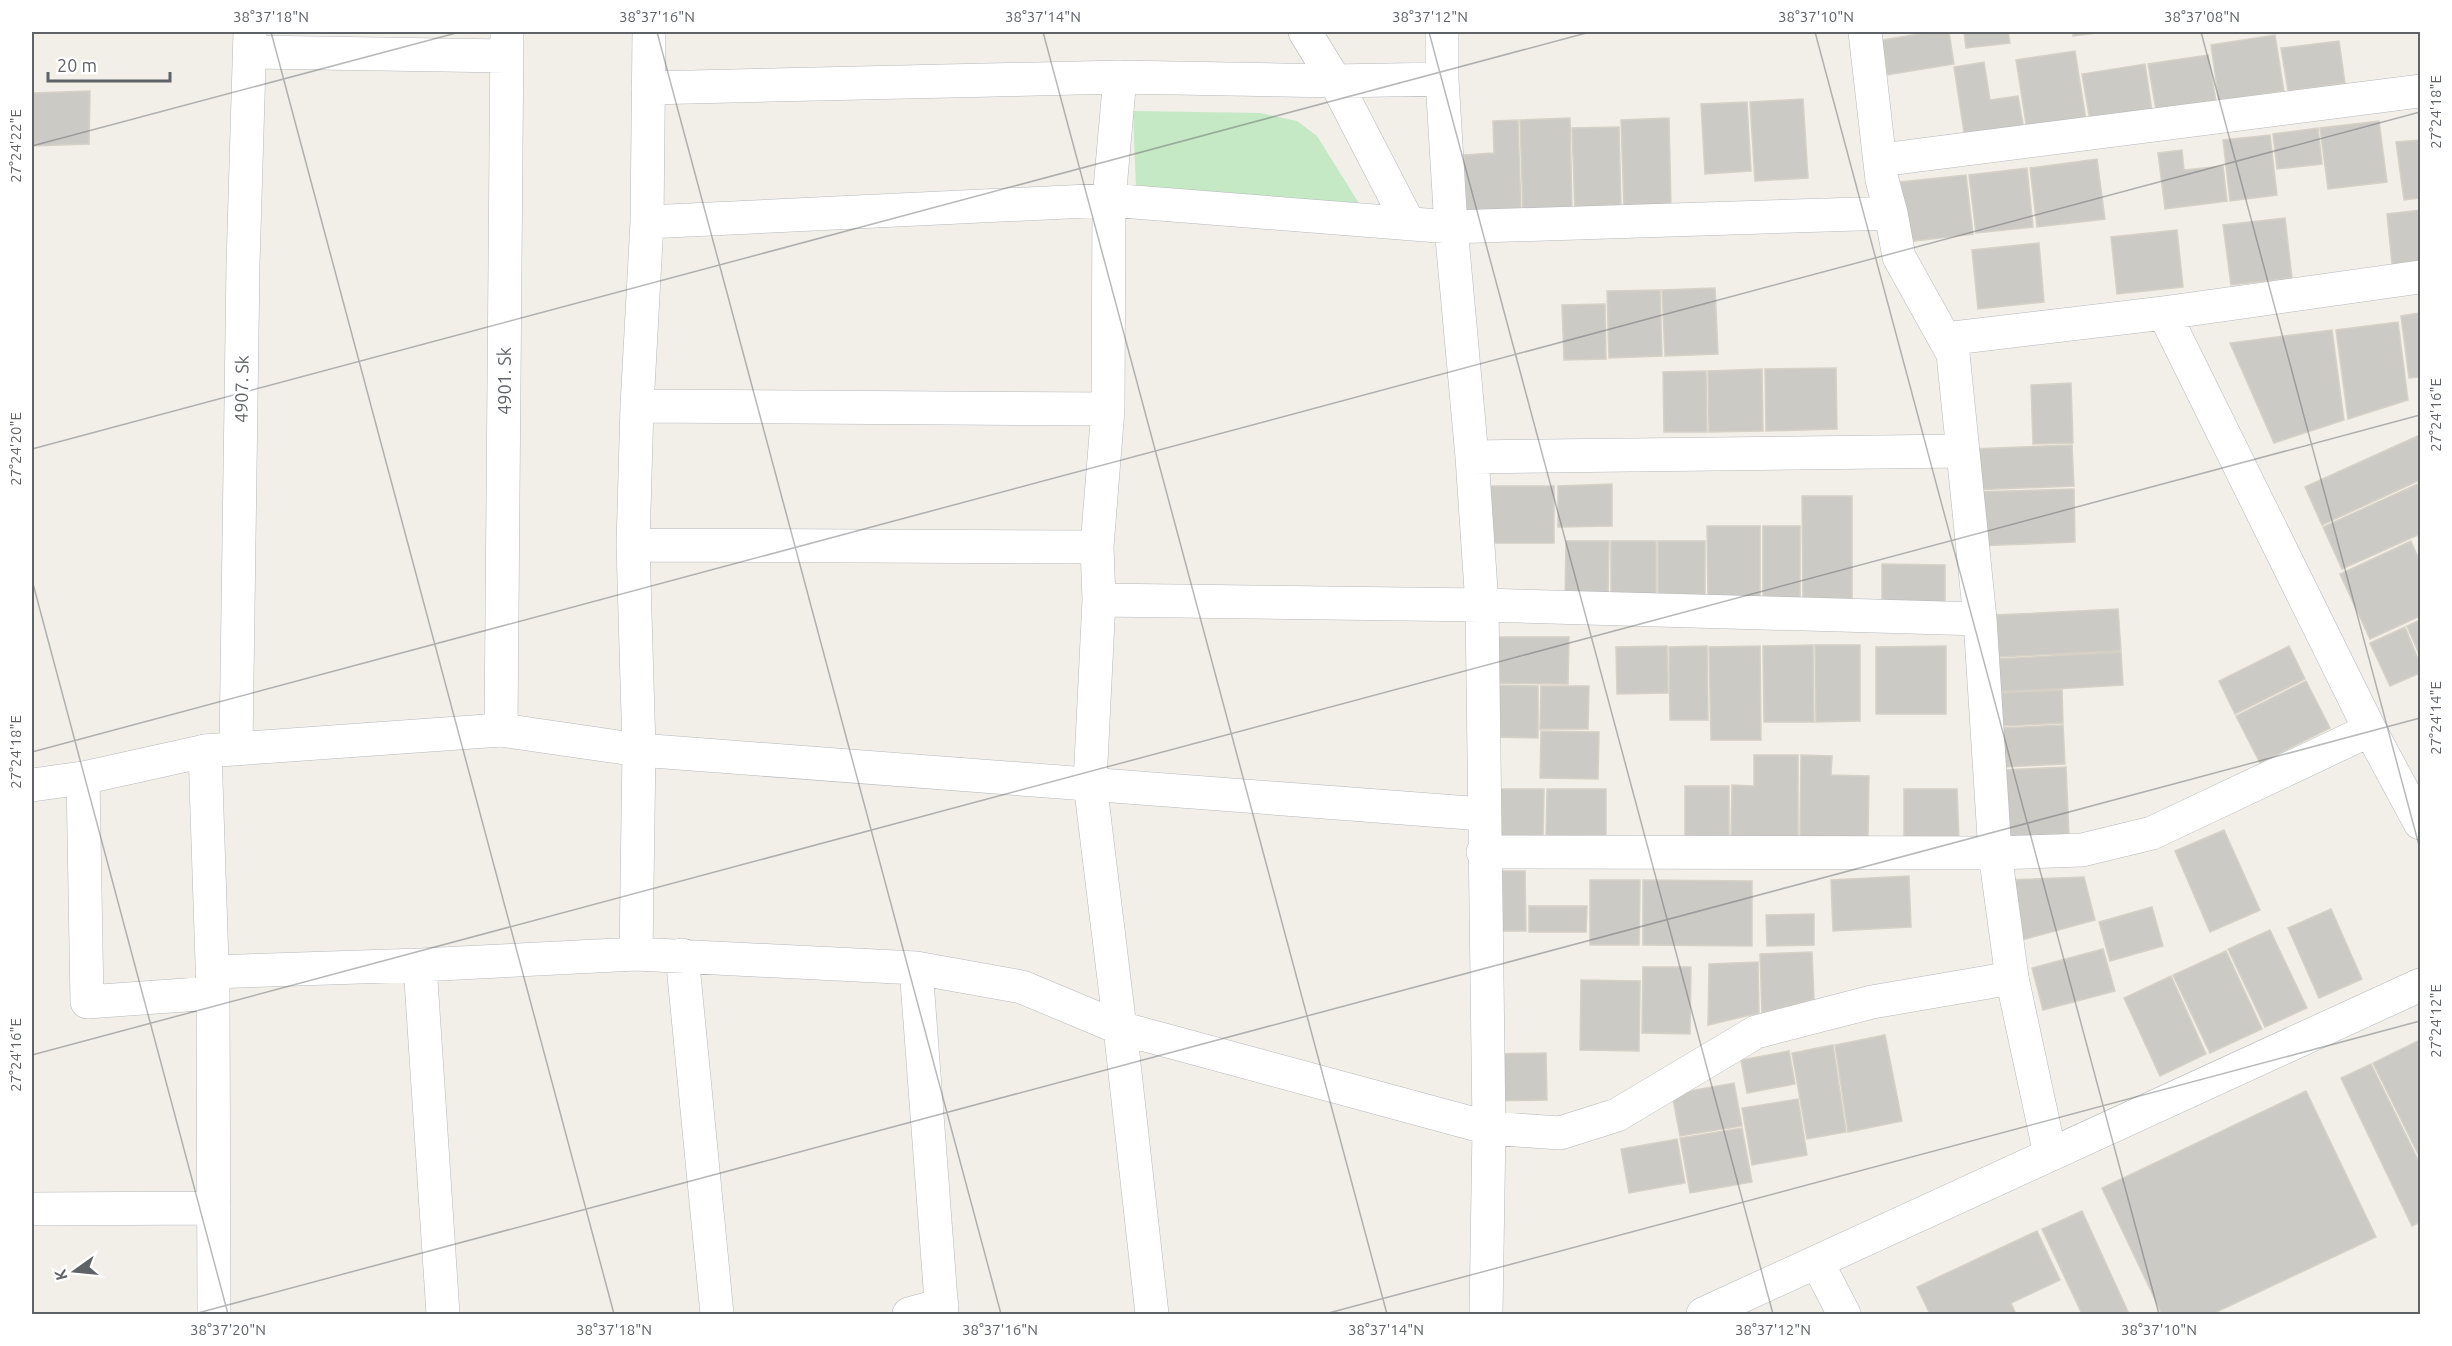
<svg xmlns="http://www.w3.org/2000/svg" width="2452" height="1346" viewBox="0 0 2452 1346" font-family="Ubuntu,sans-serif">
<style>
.green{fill:#c5e8c5}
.building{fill:#cccac5;stroke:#d6d1c6;stroke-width:1.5}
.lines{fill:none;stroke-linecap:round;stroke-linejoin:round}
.minor-casing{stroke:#b5b8bc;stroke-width:34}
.tertiary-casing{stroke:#b5b8bc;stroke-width:34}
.minor{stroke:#fff;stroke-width:33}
.tertiary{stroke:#fff;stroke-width:33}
.ticks{fill:none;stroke:#5f6368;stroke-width:1.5;stroke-opacity:0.45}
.labels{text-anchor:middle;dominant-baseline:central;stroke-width:5;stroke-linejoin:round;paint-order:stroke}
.street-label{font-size:18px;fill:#5f6368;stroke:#fff}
.neatline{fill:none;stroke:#5f6368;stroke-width:2}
.ticks-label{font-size:15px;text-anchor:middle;fill:#5f6368}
</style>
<rect width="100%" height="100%" fill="#f1efe8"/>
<path class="green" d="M1133,111L1260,113L1297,121L1317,136L1360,205L1136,189Z"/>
<path class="building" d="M1931,32H1949L1954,64L1887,75L1882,40Z
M1964,32H2008L2010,43L1966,48Z
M2073,32H2104L2073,36Z
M2275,35L2284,91L2219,101L2211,45Z
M2339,41L2345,83L2288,91L2281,48Z
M2075,51L2086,120L2027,130L2016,60Z
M2208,55L2216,101L2156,110L2148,64Z
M1984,62L1990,100L2018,96L2024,130L1965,139L1954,67Z
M2145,64L2152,111L2090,121L2082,74Z
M90,91L89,144L32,146V93Z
M1803,99L1808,178L1755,181L1750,102Z
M1747,102L1751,171L1705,174L1701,104Z
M1570,118L1572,211L1523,212L1520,120Z
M1669,118L1671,208L1624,209L1621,120Z
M1518,120L1521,212L1466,214L1464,155L1494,153L1493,121Z
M2379,121L2387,182L2328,189L2320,128Z
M1619,127L1621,209L1575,211L1572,128Z
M2318,128L2322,164L2277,169L2273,134Z
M2270,135L2277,195L2230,201L2223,140Z
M2420,140V198L2404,200L2396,142Z
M2182,150L2184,170L2223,166L2227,201L2165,209L2158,153Z
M2097,159L2105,219L2037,227L2030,168Z
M2027,168L2033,227L1976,233L1969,175Z
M1966,175L1973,234L1907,242L1900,182Z
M2420,210V261L2392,264L2387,214Z
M2285,218L2292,278L2231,285L2223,225Z
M2177,230L2183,287L2117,294L2111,237Z
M2039,243L2044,302L1978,309L1972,250Z
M1715,288L1718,354L1665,356L1662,290Z
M1660,290L1662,356L1609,358L1607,291Z
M1605,304L1606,359L1564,360L1562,305Z
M2420,313V377L2409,378L2401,316Z
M2398,322L2408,400L2348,419L2336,330Z
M2332,330L2344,420L2274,443L2230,343Z
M1836,368L1837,429L1766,431L1765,369Z
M1762,369L1763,431L1709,432L1708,371Z
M1706,371L1707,432H1664L1663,372Z
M2071,383L2073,443L2033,444L2031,385Z
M2420,435V480L2322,525L2305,487Z
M2072,445L2074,486L1973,490L1972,449Z
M2420,483V534L2342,569L2323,527Z
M1612,484V526L1558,527V486Z
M1485,486H1554V543H1485Z
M2074,489L2075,542L1975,546L1973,492Z
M1802,496H1852V600H1803Z
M1707,526H1760V601H1708Z
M1763,526H1800V601H1763Z
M1566,541H1609L1608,602H1565Z
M1611,541H1656V602H1611Z
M1658,541H1705V602H1658Z
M2411,541L2420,562V616L2370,639L2340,574Z
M1882,564L1945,565V607L1882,606Z
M2118,609L2121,651L1998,657L1996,615Z
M2420,620V656L2407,626Z
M2405,627L2420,664V673L2390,686L2370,643Z
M1493,637H1569L1568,684L1492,683Z
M1813,645L1814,722H1764L1763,646Z
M1815,645H1860V721L1816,722Z
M1667,646L1668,693L1617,694L1616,647Z
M1707,646L1708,720H1670L1669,647Z
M1760,646L1761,740H1711L1709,647Z
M1946,646V714H1876V647Z
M2289,646L2305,679L2235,714L2219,681Z
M2121,652L2123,685L2000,692L1998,659Z
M2306,681L2330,728L2260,763L2236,716Z
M1492,685L1538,686V738L1491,737Z
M1541,686H1589L1588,729H1540Z
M2062,690L2063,723L2000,726L1998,693Z
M2063,725L2065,764L2002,767L2000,728Z
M1541,731L1599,732L1598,779L1540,778Z
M1754,755H1798V838H1731L1732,785L1754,786Z
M1801,755L1832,756L1831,775L1869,776L1868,839L1800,838Z
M2066,767L2069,836L2005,838L2002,770Z
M1685,786H1729V838H1685Z
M1494,789H1544L1543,838L1494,839Z
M1547,789H1606V838H1546Z
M1904,789H1957L1959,840H1904Z
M2224,830L2260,910L2210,932L2175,851Z
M1492,871H1525L1526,931H1492Z
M1909,876L1911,927L1833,931L1831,880Z
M2084,877L2095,920L2011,943L2005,880Z
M1590,880H1640L1639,945H1590Z
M1643,880L1752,881V946L1643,945Z
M1529,906H1587L1586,932H1529Z
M2152,907L2163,946L2110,961L2099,922Z
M2331,909L2362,979L2319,998L2288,928Z
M1814,914V945L1767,946L1766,915Z
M2270,930L2307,1008L2265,1027L2228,949Z
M2103,949L2115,991L2043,1010L2032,968Z
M2226,951L2262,1029L2210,1053L2173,975Z
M1812,952L1814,999L1762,1013L1760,954Z
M1758,962L1759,1013L1708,1025L1709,964Z
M1643,967H1691L1690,1034L1642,1033Z
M2171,976L2206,1054L2160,1076L2124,998Z
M1581,980L1640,981L1639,1051L1580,1050Z
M1885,1035L1902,1121L1848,1132L1835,1045Z
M2420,1040V1158L2373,1063Z
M1833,1045L1846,1132L1807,1139L1792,1053Z
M1789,1051L1795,1084L1747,1093L1741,1060Z
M1546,1053L1547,1100L1490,1101L1489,1054Z
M2371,1064L2420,1164V1222L2412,1226L2341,1078Z
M1734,1083L1742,1126L1680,1136L1672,1094Z
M2306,1091L2376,1237L2212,1314H2162L2102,1188Z
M1798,1099L1807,1155L1752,1165L1742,1108Z
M1742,1128L1752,1182L1690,1193L1680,1138Z
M1677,1139L1685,1183L1629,1193L1621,1149Z
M2082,1211L2129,1314H2082L2042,1229Z
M2037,1231L2060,1280L2011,1303L2016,1314H1930L1917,1287Z"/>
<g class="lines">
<g class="minor-casing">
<path id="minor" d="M1305,32L1335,81L1409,224
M1442,32V79L1451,227L1472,457L1482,605L1489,1128L1486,1314
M1865,32L1882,180L1891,213L1899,257L1953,354L1980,619L1995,853L2082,850L2152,833L2370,730
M250,52L506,56
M1120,77L1109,200L1108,409L1097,547L1099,600L1090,783L1120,1028L1152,1314
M648,88L1120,77L1335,81L1442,79
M1881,160L2420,91
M647,222L1109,200L1451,227L1891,213
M2164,313L2370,730L2420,823
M1945,339L2164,313L2420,277
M637,406L1108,409
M1472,457L1961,451
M633,545L1097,547
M1099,600L1482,605L1980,619
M501,730L507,32
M236,747L243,264L250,32
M205,751L213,993L214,1314
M83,778L87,1002L213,993
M636,954L639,750L633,545L637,406L647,222L649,32
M682,955L717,1314
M420,965L443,1314
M916,968L942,1314
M212,972L420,965L636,954L916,968L1022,987L1120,1028L1489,1128L1560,1133L1617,1115L1756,1032L1872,1002L2012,978
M32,1209L214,1208
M909,1314L942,1305"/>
</g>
<g class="tertiary-casing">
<path id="tertiary" d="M32,785L83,778L205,751L501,730L639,750L1483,814
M1483,852L1995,853L2012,978L2050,1154
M1817,1262L1844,1314
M1703,1314L2420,985"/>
</g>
<use href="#minor" class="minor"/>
<use href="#tertiary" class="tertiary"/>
</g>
<path class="ticks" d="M271,32L614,1314M657,32L1001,1314M1043,32L1387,1314M1429,32L1773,1314M1815,32L2159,1314M2201,32L2420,849M32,146L460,32M32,449L1590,32M32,580L228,1314M32,752L2420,112M32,1055L2420,415M194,1314L2420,718M1325,1314L2420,1021"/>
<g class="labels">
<g class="street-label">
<text transform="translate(504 381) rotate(-90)">4901. Sk</text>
<text transform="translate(241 389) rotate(-89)">4907. Sk</text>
</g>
</g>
<rect width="2452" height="1346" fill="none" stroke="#ffffff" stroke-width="66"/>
<g transform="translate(75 1271) rotate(255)" stroke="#ffffff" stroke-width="4.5" paint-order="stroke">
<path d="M0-4.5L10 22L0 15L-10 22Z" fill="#5f6368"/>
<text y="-9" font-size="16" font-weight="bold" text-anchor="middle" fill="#5f6368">K</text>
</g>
<path d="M48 72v9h122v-9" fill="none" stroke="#5f6368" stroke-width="3"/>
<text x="57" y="72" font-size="18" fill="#5f6368" stroke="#ffffff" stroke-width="4.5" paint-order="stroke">20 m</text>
<rect x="33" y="33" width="2386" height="1280" class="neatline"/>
<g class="ticks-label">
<text x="271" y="22">38°37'18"N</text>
<text x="657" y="22">38°37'16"N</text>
<text x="1043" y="22">38°37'14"N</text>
<text x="1430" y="22">38°37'12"N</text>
<text x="1816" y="22">38°37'10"N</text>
<text x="2202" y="22">38°37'08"N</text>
<text transform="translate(2436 112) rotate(-90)" y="5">27°24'18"E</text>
<text transform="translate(16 146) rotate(-90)" y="5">27°24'22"E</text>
<text transform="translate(2436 415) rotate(-90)" y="5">27°24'16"E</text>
<text transform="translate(16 449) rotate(-90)" y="5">27°24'20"E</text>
<text transform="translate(2436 718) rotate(-90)" y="5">27°24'14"E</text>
<text transform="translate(16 752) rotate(-90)" y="5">27°24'18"E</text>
<text transform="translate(2436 1021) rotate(-90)" y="5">27°24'12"E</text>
<text transform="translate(16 1055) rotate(-90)" y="5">27°24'16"E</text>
<text x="228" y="1335">38°37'20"N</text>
<text x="614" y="1335">38°37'18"N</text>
<text x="1000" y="1335">38°37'16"N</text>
<text x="1386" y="1335">38°37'14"N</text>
<text x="1773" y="1335">38°37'12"N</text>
<text x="2159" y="1335">38°37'10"N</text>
</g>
</svg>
